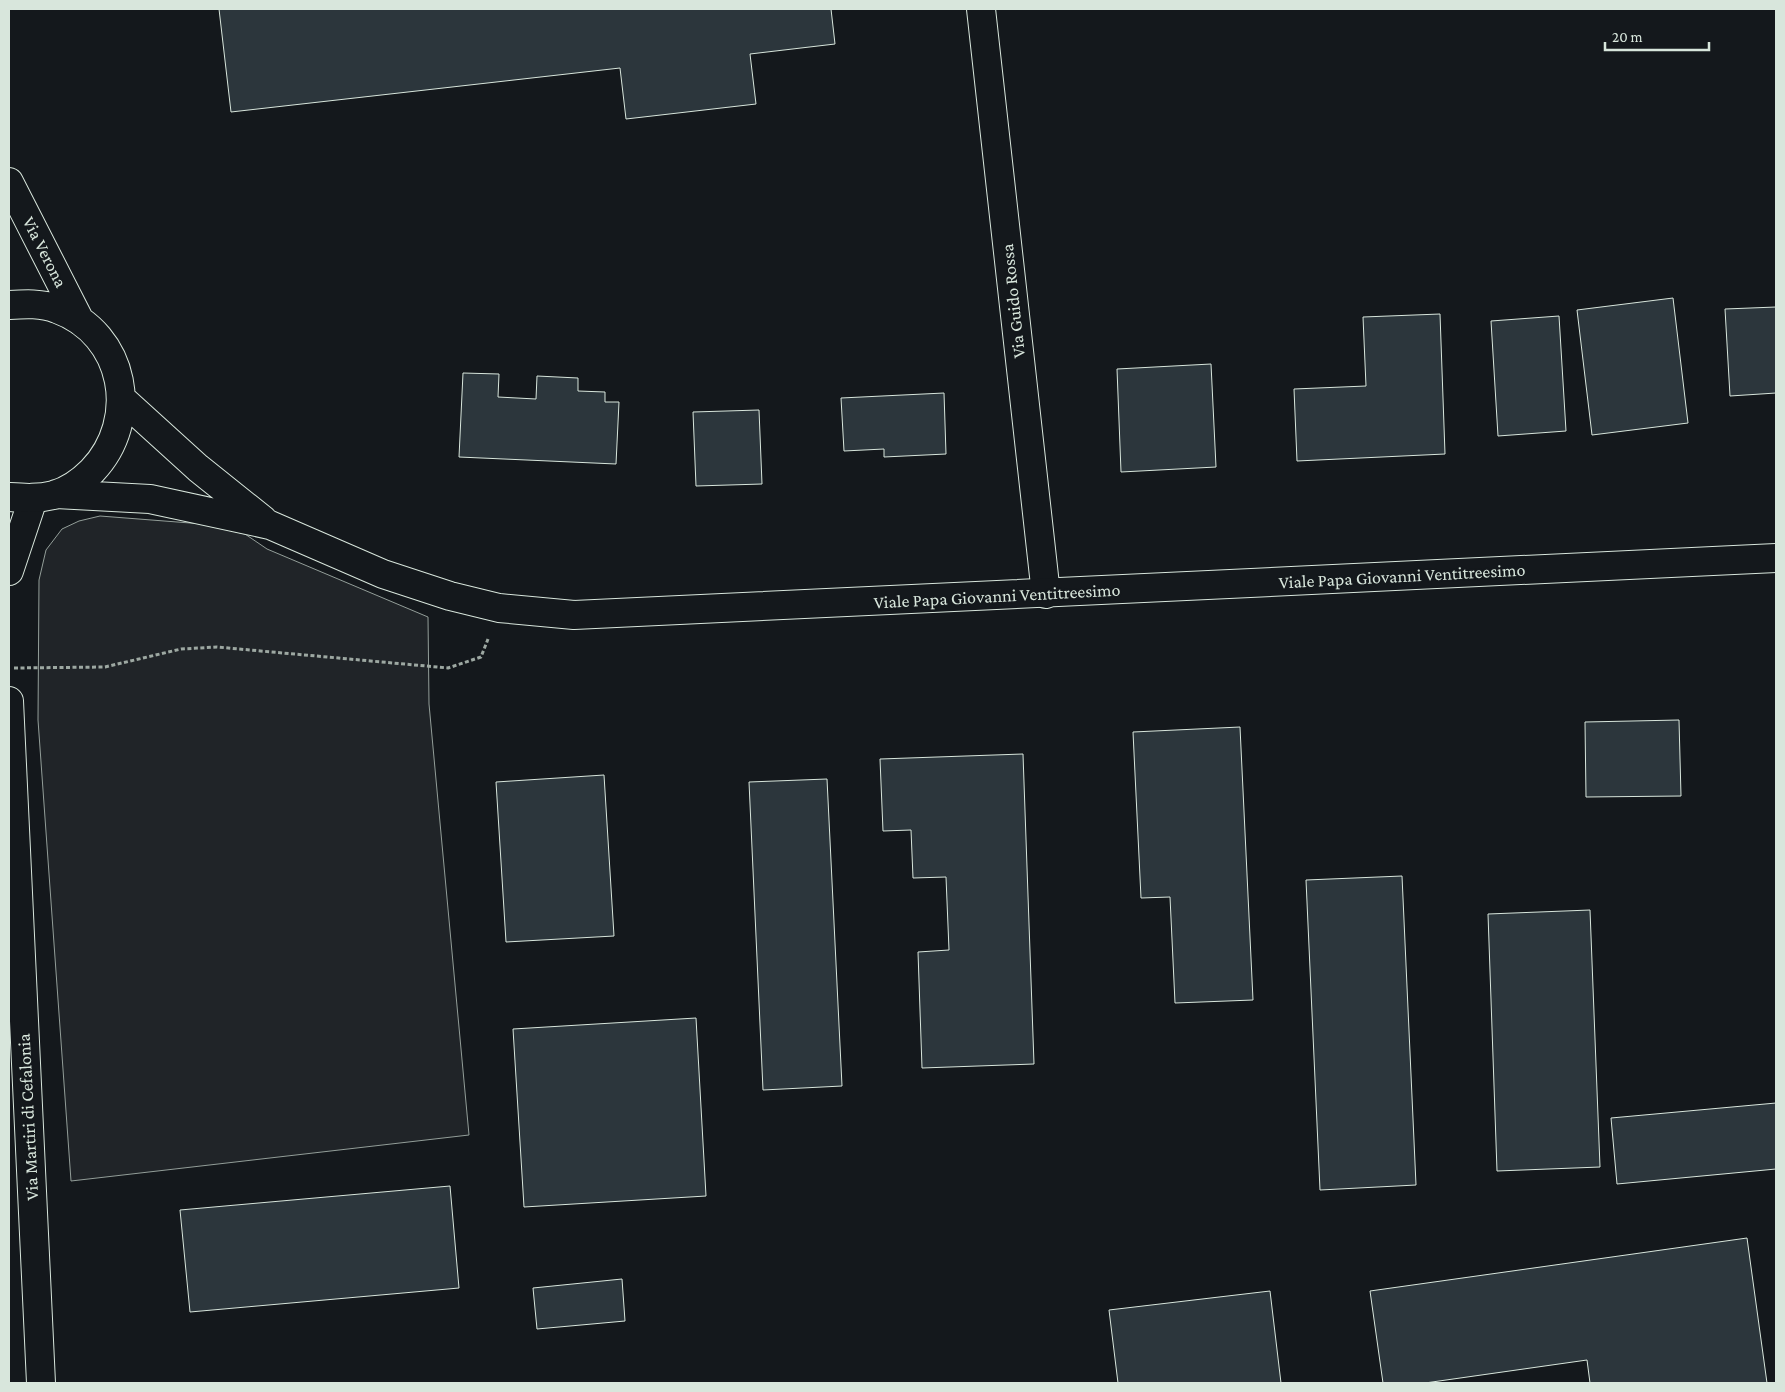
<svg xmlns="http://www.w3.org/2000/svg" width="1785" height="1392" viewBox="0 0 1785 1392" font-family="'Crimson Pro',serif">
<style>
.green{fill:#202428;stroke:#939e99}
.building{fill:#2c363c;stroke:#d8e6dc}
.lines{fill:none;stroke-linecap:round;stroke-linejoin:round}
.minor-casing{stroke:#d8e6dc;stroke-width:30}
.tertiary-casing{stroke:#d8e6dc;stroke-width:30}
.path{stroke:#9da8a2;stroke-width:3;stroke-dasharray:4 2.5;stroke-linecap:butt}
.minor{stroke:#14181c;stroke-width:28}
.tertiary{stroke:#14181c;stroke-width:28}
.labels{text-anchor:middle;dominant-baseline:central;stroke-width:4;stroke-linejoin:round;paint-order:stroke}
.street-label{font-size:18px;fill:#d8e6dc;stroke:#14181c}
</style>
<rect width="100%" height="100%" fill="#14181c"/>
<path class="green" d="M100,516L203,524L245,534L267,549L428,617L429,704L469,1135L71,1181L38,720L39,580L46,550L62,529L79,521Z"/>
<path class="building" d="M219,9H831L835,44L750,54L756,104L626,119L620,68L231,112Z
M1673,298L1688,423L1592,435L1577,310Z
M1776,307V393L1730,396L1725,309Z
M1440,314L1445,454L1297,461L1294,389L1366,386L1363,317Z
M1559,316L1566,431L1498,436L1491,321Z
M1211,364L1216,467L1121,472L1117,369Z
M463,373L499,374L498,397L536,399L537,376L578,378V391L605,392V402H619L616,464L459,457Z
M944,393L946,454L884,457V449L844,451L841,398Z
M759,410L762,484L696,486L693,412Z
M1679,720L1681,796L1586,797L1585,722Z
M1240,727L1253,1000L1175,1003L1170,897L1141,898L1133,732Z
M1023,754L1034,1064L922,1068L918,952L949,950L946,877L913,878L911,830L883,831L880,759Z
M604,775L614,936L506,942L496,782Z
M827,779L842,1086L763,1090L749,782Z
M1402,876L1416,1185L1320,1190L1306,880Z
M1590,910L1600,1167L1497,1171L1488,914Z
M696,1018L706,1196L524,1207L513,1029Z
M1776,1103V1169L1617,1184L1611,1118Z
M450,1186L459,1288L190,1312L180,1210Z
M1747,1238L1767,1383H1590L1587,1360L1425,1383H1383L1370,1291Z
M622,1279L625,1321L537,1329L533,1288Z
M1270,1291L1281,1383H1118L1109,1310Z"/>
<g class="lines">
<g class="minor-casing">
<path id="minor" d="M981,9L1046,594
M9,571L33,499
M9,701L41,1383"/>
</g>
<g class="tertiary-casing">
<path id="tertiary" d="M9,182L80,321
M9,305C25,304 42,303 57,309C126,334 141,420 92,471C82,481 68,491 54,495C38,499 24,498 9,497
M122,399L198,468L263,520
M56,494L150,499L270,525L383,574L450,596L499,608L574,615L1776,558"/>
</g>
<path class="path" d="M14,668L105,667L181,649L217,647L448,668L481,657L488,639"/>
<use href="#minor" class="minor"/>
<use href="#tertiary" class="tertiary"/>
</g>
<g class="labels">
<g class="street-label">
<text transform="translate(45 252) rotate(63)">Via Verona</text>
<text transform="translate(1013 301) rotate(-96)">Via Guido Rossa</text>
<text transform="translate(1402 576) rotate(-3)">Viale Papa Giovanni Ventitreesimo</text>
<text transform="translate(997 596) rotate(-3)">Viale Papa Giovanni Ventitreesimo</text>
<text transform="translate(28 1117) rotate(-93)">Via Martiri di Cefalonia</text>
</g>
</g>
<rect width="1785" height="1392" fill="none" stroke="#d8e6dc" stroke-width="20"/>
<path d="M1605 42v8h104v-8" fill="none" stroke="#d8e6dc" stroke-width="2.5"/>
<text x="1612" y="42" font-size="15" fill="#d8e6dc" stroke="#14181c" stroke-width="4" paint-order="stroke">20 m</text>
</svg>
